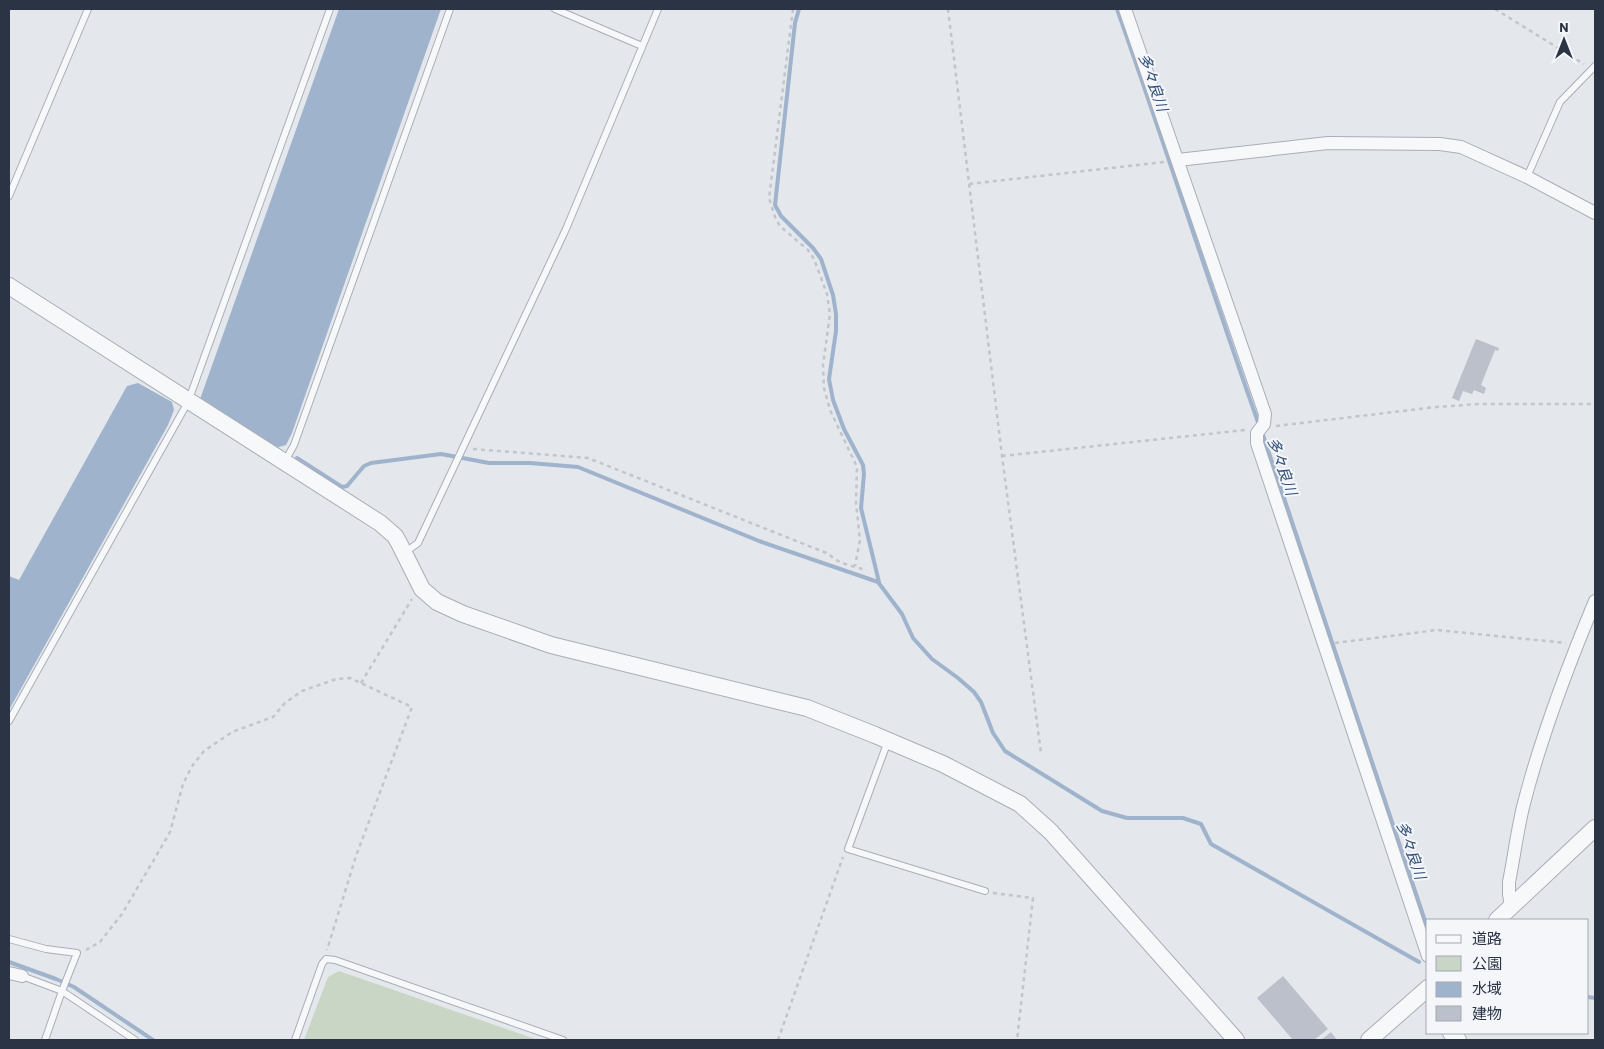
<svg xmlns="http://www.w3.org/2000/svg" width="1604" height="1049" viewBox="0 0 1604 1049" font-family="Barlow,'Noto Sans JP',sans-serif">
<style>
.green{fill:#c9d6c5}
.water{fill:#9fb4cc}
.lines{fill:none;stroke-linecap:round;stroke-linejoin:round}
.stream{stroke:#9fb4cc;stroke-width:4}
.building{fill:#bbc0ca}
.service-casing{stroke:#a9aeb7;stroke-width:8}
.minor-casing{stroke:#a9aeb7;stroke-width:14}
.tertiary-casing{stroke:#a9aeb7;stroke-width:18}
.path{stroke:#c2c5cb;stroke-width:2.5;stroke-dasharray:4 4;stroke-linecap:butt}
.service{stroke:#f7f8fa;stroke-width:6}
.minor{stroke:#f7f8fa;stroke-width:12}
.tertiary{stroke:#f7f8fa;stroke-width:16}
.labels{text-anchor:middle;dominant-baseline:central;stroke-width:4;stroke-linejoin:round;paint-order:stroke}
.water-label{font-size:15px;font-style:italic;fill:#34527a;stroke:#f4f6f9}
</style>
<rect width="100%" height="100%" fill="#e4e7ec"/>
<path class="green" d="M339,971L538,1040H304L328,977Z"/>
<path class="water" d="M339,9H441L292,433L286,445L275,448L199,402Z
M138,383L172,402L174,410L168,425L9,710V576L19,580L127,386Z"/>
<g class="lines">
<path class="stream" d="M799,9L795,23L775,205L781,216L813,248L821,259L833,295L836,314V331L829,379L833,400L844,429L863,465L864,474L861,508L879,582
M1117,9C1166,147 1210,287 1259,425
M1262,432L1428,930
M297,458L342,487L347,486L364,466L371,463L441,454L489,463H530L578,467L759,541L878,582L902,614L913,638L932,659L958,678L974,692L981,702L993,733L1005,751L1102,811L1127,818H1183L1201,824L1211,844L1419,962
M9,962L56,979L74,987L153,1040
M1588,997L1595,998"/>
</g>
<path class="building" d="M1476,339L1499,348L1498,351L1495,350L1481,385L1486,388L1484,394L1474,390L1472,394L1463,391L1459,401L1452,398Z
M1283,976L1328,1029L1314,1040H1293L1257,998Z
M1331,1032L1337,1040H1321Z"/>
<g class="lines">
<g class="service-casing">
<path id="service" d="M555,9L642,46
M1527,177L1560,102L1595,66
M9,196L88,9
M285,461L294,445L450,9
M404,553L418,543L566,229L658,9
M9,721L188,402L330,9
M888,741L848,849L985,891
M9,939L46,949L77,953L62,991L45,1040
M22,976L62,991L135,1040
M295,1040L322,964L326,959L335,960L563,1040"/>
</g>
<g class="minor-casing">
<path id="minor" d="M1125,9L1265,414L1264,424L1257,433V443L1428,956
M1178,160L1328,143L1440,144L1461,147L1527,177L1595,213
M1511,907L1509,894V882C1514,857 1517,832 1523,807C1541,736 1567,668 1595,601
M9,973L22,976"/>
</g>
<g class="tertiary-casing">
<path id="tertiary" d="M9,286L380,523L395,536L399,543L422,589L437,602L463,614L551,645L807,708L875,735L943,764L1020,804L1051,832L1236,1040
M1497,920L1595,828
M1451,1033L1458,1040
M1369,1040L1428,988"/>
</g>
<path class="path" d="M793,9L769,198L776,220L781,227L808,250L814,259L827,294L830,314L823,365L824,388L830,410L857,467L856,503L860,540L855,566
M948,9L1002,456L1041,753
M1495,9L1584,64
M969,184L1164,162
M1276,426L1436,407L1479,404H1595
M473,449L588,458L829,554C838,564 853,566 866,570
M1002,456L1245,430
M1335,643L1437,630L1566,643
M361,683L412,599
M993,893L1033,898L1017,1040
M86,950L100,942L122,914L162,846L170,832L183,784L192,766L204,751L232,732L273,717L285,703L302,691L336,679L350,678L412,707L356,856L327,950
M778,1040L843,857"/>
<use href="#service" class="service"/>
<use href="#minor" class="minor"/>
<use href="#tertiary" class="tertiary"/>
</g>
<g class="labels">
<g class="water-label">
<text transform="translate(1154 82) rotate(71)">多々良川</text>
<text transform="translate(1283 466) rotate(71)">多々良川</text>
<text transform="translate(1412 850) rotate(71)">多々良川</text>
</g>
</g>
<rect width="1604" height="1049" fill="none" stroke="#2b3445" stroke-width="20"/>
<rect x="1426" y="919" width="162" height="115" fill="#f4f6f9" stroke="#a4a8b1"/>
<rect x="1436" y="935" width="25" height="8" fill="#f7f8fa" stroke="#a4a8b1"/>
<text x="1472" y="944" font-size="15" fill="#2b3445">道路</text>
<rect x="1436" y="956" width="25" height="15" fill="#c9d6c5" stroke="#a4a8b1"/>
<text x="1472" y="969" font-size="15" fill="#2b3445">公園</text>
<rect x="1436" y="982" width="25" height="15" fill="#9fb4cc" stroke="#a4a8b1"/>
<text x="1472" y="994" font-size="15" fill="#2b3445">水域</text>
<rect x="1436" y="1006" width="25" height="15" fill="#bbc0ca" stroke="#a4a8b1"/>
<text x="1472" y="1019" font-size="15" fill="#2b3445">建物</text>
<g transform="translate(1564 40)" stroke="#f4f6f9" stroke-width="4" paint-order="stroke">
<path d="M0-4L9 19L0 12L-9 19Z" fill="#2b3445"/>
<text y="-8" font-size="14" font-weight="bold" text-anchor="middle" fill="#2b3445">N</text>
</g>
</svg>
